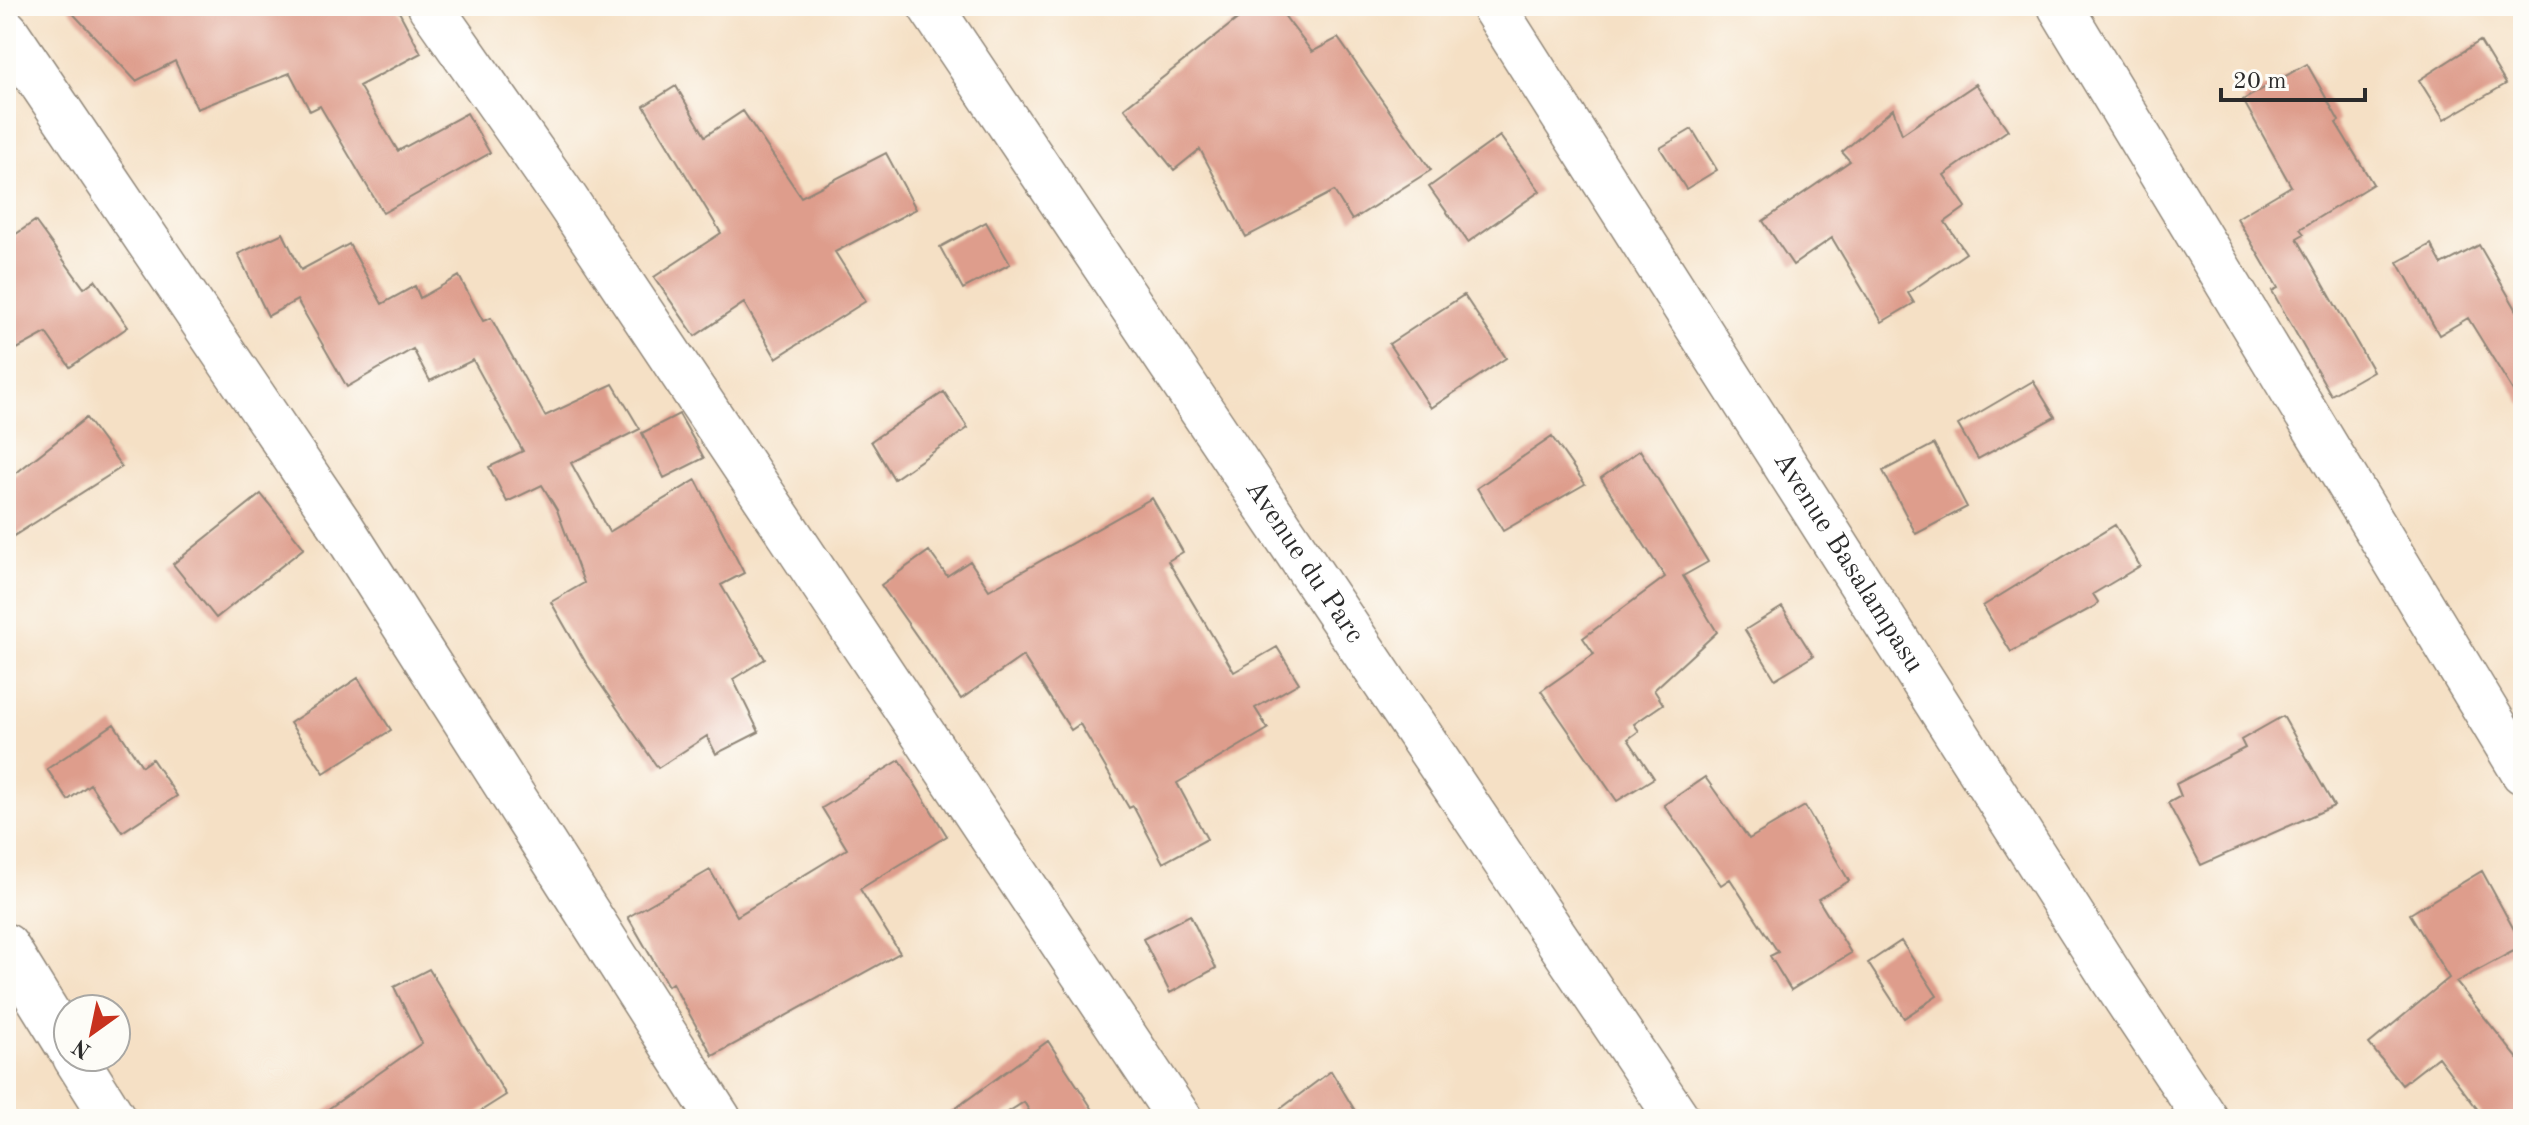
<svg xmlns="http://www.w3.org/2000/svg" width="2529" height="1125" viewBox="0 0 2529 1125" font-family="'Old Standard TT',serif">
<style>
.building{fill:#de9d8c}
.lines{fill:none;stroke-linecap:round;stroke-linejoin:round}
.minor-casing{stroke:#908678;stroke-width:47}
.minor{stroke:#fff;stroke-width:44}
.labels{text-anchor:middle;dominant-baseline:central;stroke-width:8;stroke-linejoin:round;paint-order:stroke}
.street-label{font-size:28px;fill:#2b2b2b;stroke:#fdfcf7}
</style>
<rect width="100%" height="100%" fill="#fdfcf7"/>
<filter id="ink" filterUnits="userSpaceOnUse"><feTurbulence type="fractalNoise" baseFrequency=".0125" numOctaves="2"/><feDisplacementMap in="SourceGraphic" scale="16" xChannelSelector="R" yChannelSelector="G"/><feConvolveMatrix kernelMatrix="1 2 1 2 8 2 1 2 1" color-interpolation-filters="sRGB"/></filter>
<filter id="wash" filterUnits="userSpaceOnUse"><feTurbulence type="fractalNoise" baseFrequency=".006" numOctaves="4" result="noise"/><feDisplacementMap in="SourceGraphic" scale="32" xChannelSelector="R" yChannelSelector="G"/><feGaussianBlur stdDeviation="1.8" result="paint"/><feColorMatrix in="noise" values="0 0 0 0 0 0 0 0 0 0 0 0 0 0 0 0 0 1.4 0 .05"/><feComposite in="paint" operator="in"/></filter>
<g filter="url(#wash)">
<rect width="100%" height="100%" fill="#f5e0c5"/>
<g id="blocks">
<path class="building" d="M66,6H396L421,53L359,86L398,151L467,113L490,153L383,213L320,106L310,111L290,73L197,109L175,61L136,81Z
M1254,6H1277L1312,52L1338,38L1431,170L1352,220L1334,191L1246,237L1200,149L1174,170L1124,108Z
M2480,41L2506,84L2444,120L2419,80Z
M2307,64L2339,121L2336,123L2373,184L2300,229L2304,234L2297,238L2373,371L2331,395L2272,291L2278,288L2237,218L2291,186L2243,100Z
M1976,84L2008,130L1944,175L1966,207L1945,222L1966,253L1908,293L1914,303L1882,322L1832,238L1793,265L1763,221L1850,161L1842,152L1893,109L1902,134Z
M676,86L705,136L743,111L801,197L886,153L916,209L835,252L866,301L776,358L744,303L695,336L654,277L721,233L644,106Z
M1692,129L1717,170L1686,189L1660,148Z
M1500,136L1540,191L1468,242L1429,187Z
M35,221L84,288L95,280L128,327L70,367L46,333L6,355V241Z
M986,222L1010,264L963,289L940,247Z
M283,233L301,270L349,244L382,304L415,286L420,298L459,276L483,321L491,318L545,416L613,384L640,429L571,463L609,532L696,480L744,573L721,585L765,659L733,679L759,732L716,754L707,736L658,768L586,663L551,602L584,583L557,510L542,485L507,502L489,467L523,451L473,360L430,381L413,349L347,387L297,300L268,316L238,254Z
M2431,244L2442,265L2479,245L2523,321V407L2468,318L2439,335L2398,262Z
M1464,295L1506,358L1431,408L1389,344Z
M2033,381L2055,417L1978,459L1958,425Z
M944,392L968,428L894,479L871,441Z
M679,414L704,458L664,478L642,433Z
M86,418L122,467L6,541V481Z
M1552,437L1585,484L1503,531L1477,488Z
M1934,444L1967,507L1916,534L1883,471Z
M1640,450L1708,562L1683,576L1717,632L1654,690L1663,704L1634,724L1639,731L1628,739L1654,778L1617,801L1541,691L1594,654L1583,638L1665,577L1601,478Z
M261,494L304,548L216,618L173,564Z
M1152,498L1183,552L1168,561L1234,672L1277,647L1299,683L1255,708L1268,729L1177,783L1207,839L1163,863L1133,806L1129,808L1080,724L1071,730L1023,656L961,699L881,585L929,551L947,576L970,561L989,590Z
M2115,525L2140,566L2093,594L2098,602L2095,606L2011,652L1983,606Z
M1782,607L1813,656L1775,679L1745,630Z
M358,678L391,730L324,773L290,723Z
M2283,716L2334,806L2201,865L2168,803L2181,796L2176,784L2245,748L2241,740Z
M114,724L142,766L152,759L177,796L122,832L90,784L68,800L47,769Z
M900,760L947,836L860,889L900,953L713,1056L672,983L668,986L628,917L710,870L737,916L847,849L822,808Z
M1705,777L1749,839L1805,806L1849,881L1818,899L1851,953L1791,990L1770,956L1778,952L1730,879L1721,885L1664,805Z
M2482,871L2523,946L2456,982L2523,1065V1119H2485L2438,1057L2402,1085L2369,1044L2449,978L2410,914Z
M1190,915L1216,968L1170,993L1143,939Z
M1901,941L1937,996L1904,1018L1868,963Z
M429,969L506,1095L468,1119H314L422,1043L394,987Z
M1048,1041L1099,1119H1034L1024,1102L997,1119H941Z
M1331,1071L1360,1119H1267Z"/>
</g>
</g>
<g filter="url(#ink)">
<use href="#blocks" fill-opacity="0" stroke="#908678" stroke-width="2"/>
<g class="lines">
<g class="minor-casing">
<g id="minor">
<path d="M430,6L567,201L1180,1119"/>
<path id="s1" d="M930,6L1678,1119"/>
<path id="s2" d="M1493,6L2114,981L2206,1119"/>
<path d="M2060,6L2523,772"/>
<path d="M6,31L339,523L719,1119"/>
<path d="M6,946L68,1046"/>
<path d="M75,1057L114,1119"/>
</g>
</g>
<use href="#minor" class="minor"/>
</g>
</g>
<g class="labels">
<g class="street-label">
<text stroke="none"><textPath href="#s1" startOffset="670">Avenue du Parc</textPath></text>
<text stroke="none"><textPath href="#s2" startOffset="660">Avenue Basalampasu</textPath></text>
</g>
</g>
<rect width="2529" height="1125" fill="none" stroke="#fdfcf7" stroke-width="32"/>
<g transform="translate(92 1033) rotate(213)"><circle r="38" fill="#fdfcf7" stroke="#a9a8a5" stroke-width="2"/>
<path d="M0-6L14 30L0 20L-14 30Z" fill="#c8321e"/>
<text y="-12" font-size="22" font-weight="bold" text-anchor="middle" fill="#2b2b2b">N</text>
</g>
<path d="M2221 88v12h144v-12" fill="none" stroke="#2b2b2b" stroke-width="4"/>
<text x="2233" y="88" font-size="24" fill="#2b2b2b" stroke="#fdfcf7" stroke-width="6" paint-order="stroke">20 m</text>
</svg>
